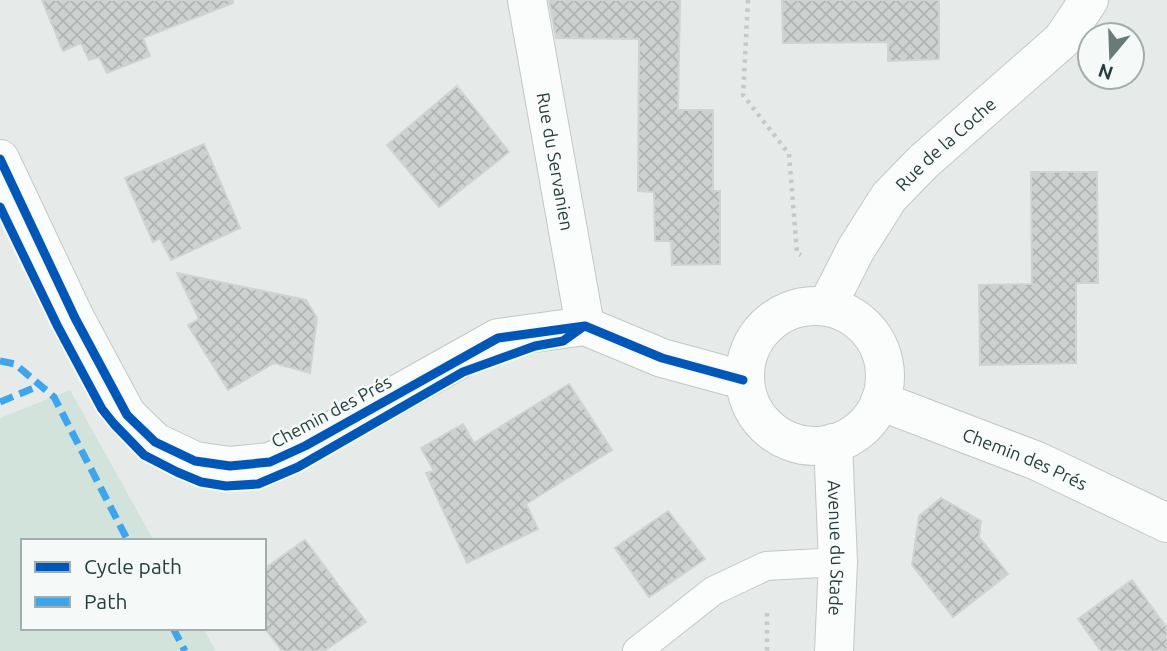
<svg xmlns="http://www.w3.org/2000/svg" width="1167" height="651" viewBox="0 0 1167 651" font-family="Ubuntu,sans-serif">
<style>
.pitch{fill:#d1e3da}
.building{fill:url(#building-cross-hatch);stroke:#cfd4d3;stroke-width:2}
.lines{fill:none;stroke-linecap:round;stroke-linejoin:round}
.lane-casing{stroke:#c3c8c7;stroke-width:30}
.street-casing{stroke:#c3c8c7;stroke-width:40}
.path{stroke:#c2caca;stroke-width:4.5;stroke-dasharray:3.5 5;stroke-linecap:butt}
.lane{stroke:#fbfcfc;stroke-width:28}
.street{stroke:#fbfcfc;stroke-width:38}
.quiet{stroke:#3ea4ec;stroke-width:7;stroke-dasharray:14 7;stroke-linecap:butt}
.cycleway-casing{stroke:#f5f9f8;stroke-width:13}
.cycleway{stroke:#0057b8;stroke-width:9}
.labels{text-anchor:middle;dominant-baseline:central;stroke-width:5;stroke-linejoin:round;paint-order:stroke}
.street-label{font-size:18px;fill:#253d3c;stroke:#f5f9f8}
</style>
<defs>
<pattern id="building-cross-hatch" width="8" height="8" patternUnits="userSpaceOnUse" patternTransform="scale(1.75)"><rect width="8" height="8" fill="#cdd2d1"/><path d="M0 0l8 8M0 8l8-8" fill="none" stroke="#b0b5b4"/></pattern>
</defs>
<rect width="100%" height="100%" fill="#e6ebea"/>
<path class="pitch" d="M70,390L154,541H23V628H203L216,651H0V418Z"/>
<path class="building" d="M42,0H233V3L143,38L150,56L107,73L99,57L89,60L81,43L63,51Z
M549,0H680L678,110H713V191H720V264L672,265L671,241H655L654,192L638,191L639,39L556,38Z
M782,0H939V59L888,61V42L783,43Z
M457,86L509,152L439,207L387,145Z
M204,144L240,228L171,260L160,238L153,242L125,178Z
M1031,172H1097L1098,283H1076V363L980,365L979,285L1032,284Z
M177,273L306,300L317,318L310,373L274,363L228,390L188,325L199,319Z
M569,384L612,450L526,504L538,529L467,563L426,473L434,471L421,448L463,424L474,443Z
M941,498L981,521L979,537L1008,574L953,617L912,565L919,516Z
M668,511L705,559L649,597L615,548Z
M305,540L366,622L324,651H282L264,627V569Z
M1132,580L1167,628V651H1101L1078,619Z"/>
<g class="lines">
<g class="lane-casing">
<path id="lane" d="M637,651L713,591L766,566L838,562"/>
</g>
<g class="street-casing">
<g id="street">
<path id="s1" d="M527,0L585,326"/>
<path d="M0,159L75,318L127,415L155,442L195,461L230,466L270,462L305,446L498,338L585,326L662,358L743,380"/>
<path id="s2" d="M827,306L856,249L889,197L923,162L1062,40L1089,0"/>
<circle cx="815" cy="376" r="70"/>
<path id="s3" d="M880,401L1037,461L1167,523"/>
<path id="s4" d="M833,443L838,562L834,651"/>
</g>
</g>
<path class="path" d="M748,0L743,95L789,154L797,253L801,255
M767,613V651"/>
<use href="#lane" class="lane"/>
<use href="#street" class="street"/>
<path class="quiet" d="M0,361L15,364L54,397L128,541
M0,402L41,385
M173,628L185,651"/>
<g class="cycleway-casing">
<path id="cycleway" d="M0,159L75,318L127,415L155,442L195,461L230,466L270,462L305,446L498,338L585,326L662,358L743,380
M0,207L57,325L102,409L114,424L144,455L177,472L201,482L226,486L258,484L298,467L463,372L535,346L563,341L584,326"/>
</g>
<use href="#cycleway" class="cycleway"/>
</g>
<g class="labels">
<g class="street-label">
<text stroke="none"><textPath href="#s2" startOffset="203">Rue de la Coche</textPath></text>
<text stroke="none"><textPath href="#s1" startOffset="164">Rue du Servanien</textPath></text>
<text transform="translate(331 411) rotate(-28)">Chemin des Prés</text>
<text stroke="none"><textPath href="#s3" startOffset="156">Chemin des Prés</textPath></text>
<text stroke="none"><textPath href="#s4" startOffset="105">Avenue du Stade</textPath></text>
</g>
</g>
<rect x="21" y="539" width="245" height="91" fill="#f5f9f8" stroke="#a2aead" stroke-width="2"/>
<rect x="35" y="562" width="35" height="10" fill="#0057b8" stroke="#a2aead" stroke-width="2"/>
<text x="84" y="574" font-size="21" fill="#253d3c">Cycle path</text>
<rect x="35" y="597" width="35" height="10" fill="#3ea4ec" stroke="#a2aead" stroke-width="2"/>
<text x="84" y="609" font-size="21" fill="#253d3c">Path</text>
<g transform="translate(1111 56) rotate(199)"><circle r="33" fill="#f5f9f8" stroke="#a2aead" stroke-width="2"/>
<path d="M0-5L12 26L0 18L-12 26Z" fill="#697a79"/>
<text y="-10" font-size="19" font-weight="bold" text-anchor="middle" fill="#253d3c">N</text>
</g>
</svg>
